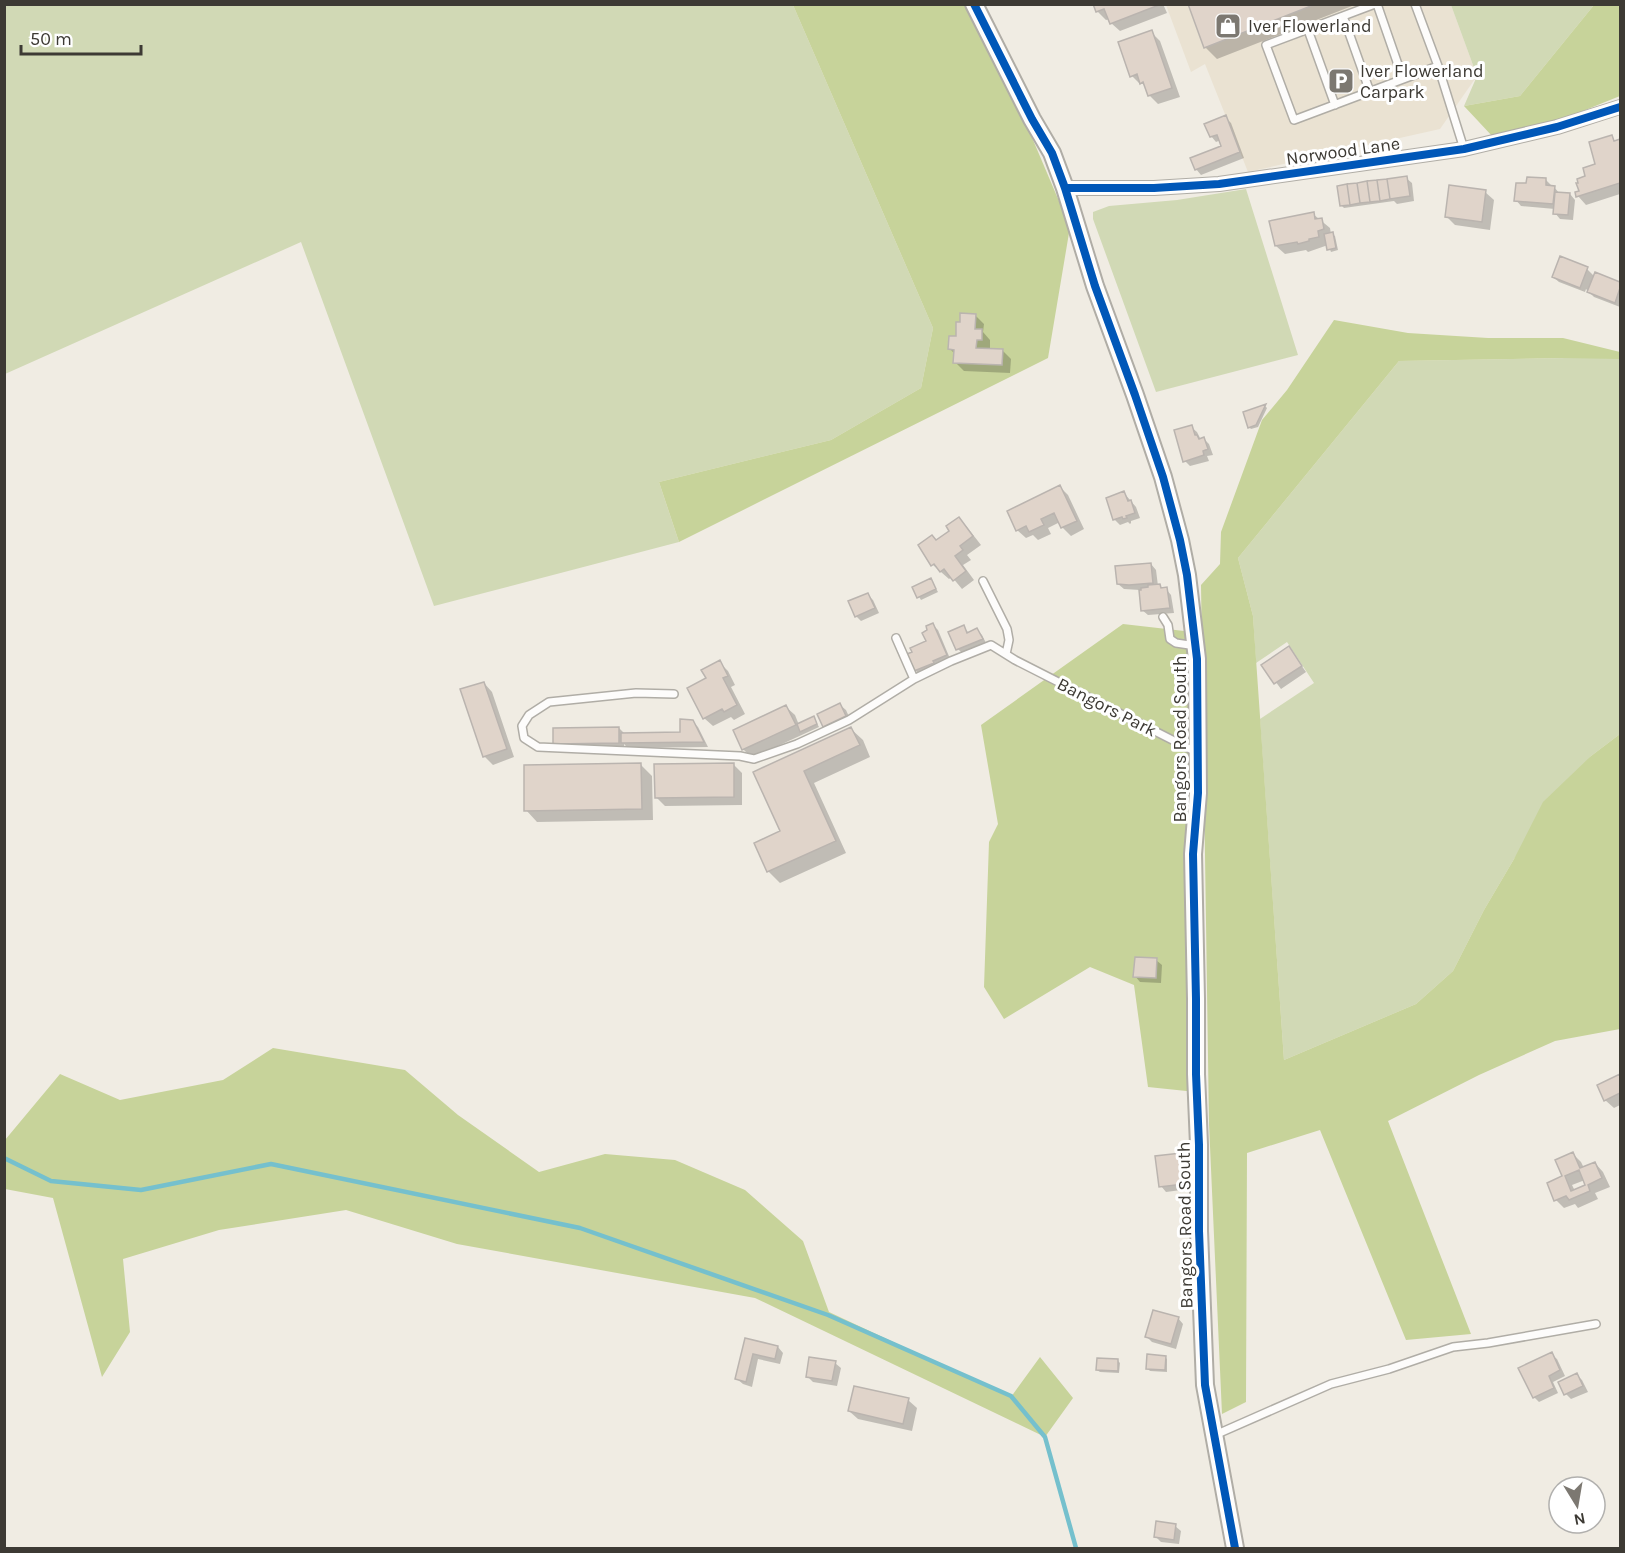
<svg xmlns="http://www.w3.org/2000/svg" width="1625" height="1553" viewBox="0 0 1625 1553" font-family="Karla,sans-serif">
<style>
.built{fill:#eae2d2}
.green{fill:#d1d9b5}
.forest{fill:#c7d39a}
.shadow{fill:#0003;fill-rule:evenodd}
.lines{fill:none;stroke-linecap:round;stroke-linejoin:round}
.stream{stroke:#75c0cd;stroke-width:4.5}
.building{fill:#e0d4ca;stroke:#bab4af;stroke-width:1.5;fill-rule:evenodd}
.service-casing{stroke:#b0ada6;stroke-width:10}
.minor-casing{stroke:#b0ada6;stroke-width:16}
.tertiary-casing{stroke:#b0ada6;stroke-width:20}
.service{stroke:#fdfcfb;stroke-width:7}
.minor{stroke:#fdfcfb;stroke-width:14}
.tertiary{stroke:#fdfcfb;stroke-width:16}
.cycleway-casing{stroke:#fff;stroke-width:11}
.cycleway{stroke:#0057b8;stroke-width:8}
.labels{text-anchor:middle;dominant-baseline:central;stroke-width:6;stroke-linejoin:round;paint-order:stroke}
.poi-label{font-size:18px;fill:#3d3a34;stroke:#fff;text-anchor:start}
.street-label{font-size:18px;fill:#3d3a34;stroke:#fff}
</style>
<rect width="100%" height="100%" fill="#f0ece3"/>
<path class="built" d="M1166,5H1451L1477,76L1440,129L1248,172L1205,64L1191,72Z"/>
<path class="green" d="M5,5H793L933,328L921,388L831,440L659,482L679,542L434,606L301,242L5,374Z
M1451,5H1594L1520,96L1464,106L1477,76Z
M1246,189L1298,355L1156,392L1093,219V212L1109,206L1177,200Z
M1620,357V734L1591,756L1514,859L1484,910L1453,971L1416,1004L1284,1060L1260,719L1314,683L1287,642L1256,663L1253,616L1238,558L1399,361Z"/>
<path class="forest" d="M793,5H974L985,27L1070,227L1048,358L679,542L659,482L831,440L921,388L933,328Z
M1594,5H1620V96L1568,117L1493,137L1464,106L1520,96Z
M1334,320L1408,333L1488,338H1563L1620,352V359L1562,358L1399,361L1238,558L1253,616L1284,1060L1416,1004L1453,971L1484,910L1514,859L1543,802L1591,756L1620,734V1029L1555,1041L1479,1075L1388,1121L1471,1334L1406,1340L1320,1130L1247,1153L1246,1402L1222,1414L1209,1124L1201,585L1220,564L1221,532L1262,420L1287,390Z
M1123,624L1193,632L1196,1092L1148,1087L1134,985L1090,967L1004,1019L984,987L989,842L998,824L981,725Z
M273,1048L405,1070L458,1115L539,1172L605,1154L675,1160L745,1190L803,1241L829,1312L1011,1397L1040,1357L1073,1398L1045,1437L755,1298L457,1244L346,1210L219,1230L123,1259L130,1332L102,1377L53,1198L5,1189V1140L60,1074L120,1100L223,1080Z"/>
<path class="shadow" d="M1095,4H1163L1167,13L1120,31L1111,23L1110,19L1106,20L1097,11Z
M1189,4H1357L1217,59L1205,47Z
M1151,32L1160,41L1180,97L1158,104L1150,96L1147,88L1143,84H1140L1132,76Z
M1225,117L1231,123L1244,158L1201,175L1196,169L1223,147L1221,140L1216,142L1211,136Z
M1611,137L1616,142L1620,141V194L1586,205L1578,196L1587,177L1597,165Z
M1406,178L1412,183L1414,201L1397,204L1394,201L1344,208L1342,206Z
M1546,180L1551,185V187H1554L1560,194H1570L1575,200L1573,220L1560,219L1555,213V209L1521,206L1516,200L1527,185Z
M1485,192L1494,200L1490,230L1455,225L1446,216Z
M1313,214L1330,228L1331,234L1335,236L1338,250L1331,252L1328,245L1308,252L1306,250L1285,254L1276,246Z
M1587,269L1594,276L1595,274L1620,284V307L1594,297L1586,289L1585,292L1559,282L1553,277Z
M975,315L984,324L983,332L990,340V350L1003,351L1011,359L1010,373L964,371L955,362V354L950,349Z
M1265,406L1267,408L1258,427L1251,429L1249,427L1244,413Z
M1191,427L1197,432L1201,440L1204,439L1209,444L1213,455L1207,456L1209,461L1190,466L1185,461Z
M1060,487L1068,495L1084,529L1071,536L1062,527L1060,522L1048,528L1051,534L1038,540L1033,535L1026,538L1017,530Z
M1124,493L1136,507L1140,518L1131,521V523L1130,524L1128,522L1120,525L1114,519Z
M959,519L967,527L981,545L967,555L971,560L963,565L974,580L962,589L952,577L949,579L933,565L937,542L951,531Z
M1151,564L1156,570L1158,586L1166,589L1171,595L1174,613L1148,615L1142,610L1140,590L1124,589L1118,584Z
M931,580L938,592L921,600L914,588Z
M868,595L873,600L879,613L861,621L856,616Z
M933,625L938,630L951,661L921,676L915,670Z
M963,627L969,633L977,630L982,635L987,645L963,654L958,649Z
M1289,648L1306,672L1281,689L1263,665Z
M719,662L728,671L735,685L731,687L745,714L734,720L731,717L713,726L704,718L708,678Z
M484,683L492,692L514,757L493,765L484,756Z
M840,705L846,710L851,721L829,731L824,726Z
M786,707L795,715L799,725L814,718L819,727L752,758L743,749Z
M692,721L698,727L708,747L628,748L624,744V748L560,749L555,743L619,728L625,734H682Z
M851,729L863,740L870,757L814,783L846,853L780,883L768,871L782,831L755,772Z
M733,764L742,773V805L665,806L656,797Z
M641,765L652,776L653,820L537,822L526,810Z
M1156,960L1162,965L1161,983L1140,982L1135,976Z
M1620,1076V1105L1614,1108L1605,1100L1599,1085Z
M1573,1154L1581,1162L1584,1168L1595,1163L1603,1172L1610,1187L1595,1193L1598,1199L1578,1208L1575,1204L1564,1208L1556,1200ZM1585,1180L1587,1185L1575,1191L1572,1185Z
M1180,1155L1186,1160L1189,1189L1166,1192L1161,1186Z
M1178,1318L1183,1324L1176,1349L1152,1342L1146,1336Z
M746,1340L778,1347L783,1353L780,1364L758,1359L752,1387L743,1384L737,1379Z
M1551,1354L1557,1359L1565,1376L1553,1382L1558,1393L1539,1402L1534,1397Z
M1165,1357L1167,1359V1372L1150,1371L1148,1369Z
M1118,1361L1120,1363L1119,1373L1100,1372L1097,1370Z
M835,1363L841,1368L837,1386L813,1382L807,1376Z
M1577,1375L1582,1380L1588,1392L1571,1399L1566,1394Z
M908,1400L917,1408L912,1431L858,1419L849,1411Z
M1175,1526L1181,1531L1179,1544L1161,1542L1155,1536Z"/>
<g class="lines">
<path class="stream" d="M4,1158L51,1181L141,1190L271,1164L580,1228L828,1315L1011,1396L1045,1437L1076,1548"/>
</g>
<path class="building" d="M1093,4H1159V5L1110,24L1104,9L1096,12Z
M1188,4H1316L1204,48Z
M1152,30L1172,88L1148,96L1143,82L1140,84L1137,74L1130,77L1118,42Z
M1226,115L1240,152L1195,170L1190,158L1221,146L1217,135L1210,137L1204,124Z
M1612,135L1614,141L1620,139V183L1576,197L1575,192L1579,191L1576,183H1578L1577,179L1585,176L1583,168L1595,164L1589,142Z
M1407,176L1410,196L1390,199L1387,179Z
M1527,177L1546,178V185L1555,186L1553,204L1514,201L1516,183H1526Z
M1387,179L1390,199L1380,201L1377,180Z
M1377,180L1380,201L1370,202L1367,181Z
M1367,181L1370,202L1360,203L1357,183Z
M1357,183L1360,203L1350,205L1347,184Z
M1347,184L1350,205L1340,206L1337,186Z
M1449,185L1486,190L1482,222L1445,217Z
M1555,192L1570,193L1568,215L1553,214Z
M1314,212L1315,219L1322,218L1324,229L1318,231L1319,237L1309,239V241L1298,244L1297,242L1275,246L1269,221Z
M1333,232L1336,248L1327,250L1324,234Z
M1560,256L1588,267L1580,288L1552,277Z
M1595,272L1620,282V288L1615,303L1587,292Z
M960,313L976,314L975,329H982V340H977L976,348L1003,349L1002,365L953,363L954,350L948,349L949,336H956V322H960Z
M1266,404L1256,425L1248,428L1243,412Z
M1192,425L1195,435H1197L1199,439L1204,437L1208,449L1203,451L1204,455L1183,462L1174,430Z
M1060,485L1077,521L1061,528L1054,513L1041,519L1044,525L1029,532L1026,526L1016,531L1007,511Z
M1124,491L1128,501L1131,500L1135,513L1126,516L1127,518L1123,519L1122,517L1113,520L1106,498Z
M959,517L973,536L960,546L963,550L955,556L966,571L953,581L944,569L940,572L934,564L931,566L918,545L932,535L936,540L949,531L946,526Z
M1151,563L1153,583L1129,585L1117,584L1115,566Z
M931,578L936,589L917,598L912,587Z
M1160,584L1161,588L1167,587L1170,608L1141,611L1139,590H1141V588L1148,587V585Z
M868,593L875,608L855,617L848,601Z
M933,623L947,655L933,661L934,663L914,671L907,654L912,652L910,648L926,641L922,633L927,630L926,626Z
M964,625L967,633L977,628L983,639L956,650L948,632Z
M1289,646L1302,666L1274,684L1261,665Z
M720,660L728,676L723,678L737,705L724,712L722,709L703,719L687,688L706,678L701,670Z
M484,682L507,749L483,757L460,689Z
M840,703L846,716L823,727L817,714Z
M786,705L796,725L742,750L733,730Z
M814,716L817,724L800,732L797,724Z
M680,719L693,720L704,742L621,743V733L680,732Z
M619,727V743L553,744V728Z
M851,727L860,745L804,771L836,841L767,872L754,843L780,831L753,772Z
M641,763L642,809L524,811V765Z
M734,763V797L655,798L654,764Z
M1135,957L1157,958L1156,978L1133,977Z
M1620,1074V1093L1604,1101L1597,1085Z
M1573,1152L1580,1168L1595,1162L1602,1178L1588,1185L1590,1191L1569,1200L1566,1196L1554,1201L1547,1183L1562,1176L1555,1160ZM1579,1170L1585,1185L1571,1191L1565,1176Z
M1181,1153L1184,1184L1159,1187L1155,1156Z
M1153,1310L1179,1317L1171,1344L1145,1337Z
M745,1338L778,1346L775,1359L753,1354L746,1382L735,1379Z
M1552,1352L1560,1370L1549,1376L1554,1388L1533,1398L1518,1368Z
M1147,1354L1166,1356L1165,1370L1146,1369Z
M809,1357L836,1361L832,1381L806,1377Z
M1097,1358L1118,1359V1371L1096,1370Z
M1577,1373L1583,1386L1564,1395L1558,1382Z
M854,1386L909,1398L903,1424L848,1411Z
M1156,1521L1176,1524L1174,1540L1154,1537Z"/>
<g class="lines">
<g class="service-casing">
<path id="service" d="M1375,4L1266,45L1294,120L1438,66L1415,4
M1377,4L1403,79
M1343,16L1370,92
M1308,30L1335,105
M1438,66L1464,149
M983,581L1007,629L1009,640L1006,654
M1163,617L1168,625L1170,639L1176,643L1196,646
M896,638L914,679
M674,694L636,693L549,702L529,715L522,726L524,738L538,747L740,756L754,759L797,744L849,720L914,679L951,661L991,645L1015,660L1196,752
M1215,1435L1331,1384L1389,1369L1453,1347L1488,1343L1596,1324"/>
</g>
<g class="minor-casing">
<path id="minor" d="M1065,188H1154L1219,184L1464,149L1557,127L1620,107"/>
</g>
<g class="tertiary-casing">
<path id="tertiary" d="M974,4L1032,119L1052,153L1065,188L1095,286L1135,395L1163,477L1180,540L1187,575L1197,659L1198,793L1193,854L1196,999V1074L1199,1145V1231L1205,1385L1235,1548"/>
</g>
<use href="#service" class="service"/>
<use href="#minor" class="minor"/>
<use href="#tertiary" class="tertiary"/>
<g class="cycleway-casing">
<path id="cycleway" d="M974,4L1032,119L1052,153L1065,188L1095,286L1135,395L1163,477L1180,540L1187,575L1197,659L1198,793L1193,854L1196,999V1074L1199,1145V1231L1205,1385L1235,1548
M1065,188H1154L1219,184L1464,149L1557,127L1620,107"/>
</g>
<use href="#cycleway" class="cycleway"/>
</g>
<defs>
<g id="shop-square" transform="scale(1.35)"><rect x="-9" y="-9" width="18" height="18" rx="4" fill="#7c7871" stroke="#fff"/><path d="M-5-2.5h2.3a2.7 3.5 0 0 1 5.4 0H5L5.5 6h-11ZM-1.5-2.5h3a1.5 2.3 0 0 0-3 0Z" fill="#fff"/></g>
<g id="parking-square" transform="scale(1.35)"><rect x="-9" y="-9" width="18" height="18" rx="4" fill="#7c7871" stroke="#fff"/><path d="M-3.5-5.5H1a3.5 3.5 0 0 1 0 7H-1V5.5H-3.5ZM-1-3.4V-.6H.8a1.4 1.4 0 0 0 0-2.8Z" fill="#fff"/></g>
</defs>
<g fill-rule="evenodd">
<use href="#shop-square" x="1228" y="26"/>
<use href="#parking-square" x="1341" y="81"/>
</g>
<g class="labels">
<g class="poi-label">
<text x="1248" y="26">Iver Flowerland</text>
<text x="1360" y="71">Iver Flowerland<tspan x="1360" dy="21">Carpark</tspan></text>
</g>
<g class="street-label">
<text transform="translate(1343 151) rotate(-8)">Norwood Lane</text>
<text transform="translate(1107 707) rotate(27)">Bangors Park</text>
<text transform="translate(1180 739) rotate(-90)">Bangors Road South</text>
<text transform="translate(1185 1225) rotate(-91)">Bangors Road South</text>
</g>
</g>
<rect width="1625" height="1553" fill="none" stroke="#3d3a34" stroke-width="12"/>
<g transform="translate(1577 1505) rotate(169)"><circle r="28" fill="#ffffff" stroke="#b1b0ae" stroke-width="1.5"/>
<path d="M0-4.5L10 22L0 15L-10 22Z" fill="#7c7871"/>
<text y="-9" font-size="16" font-weight="bold" text-anchor="middle" fill="#3d3a34">N</text>
</g>
<path d="M21 45v9h120v-9" fill="none" stroke="#3d3a34" stroke-width="3"/>
<text x="30" y="45" font-size="18" fill="#3d3a34" stroke="#ffffff" stroke-width="4.5" paint-order="stroke">50 m</text>
</svg>
